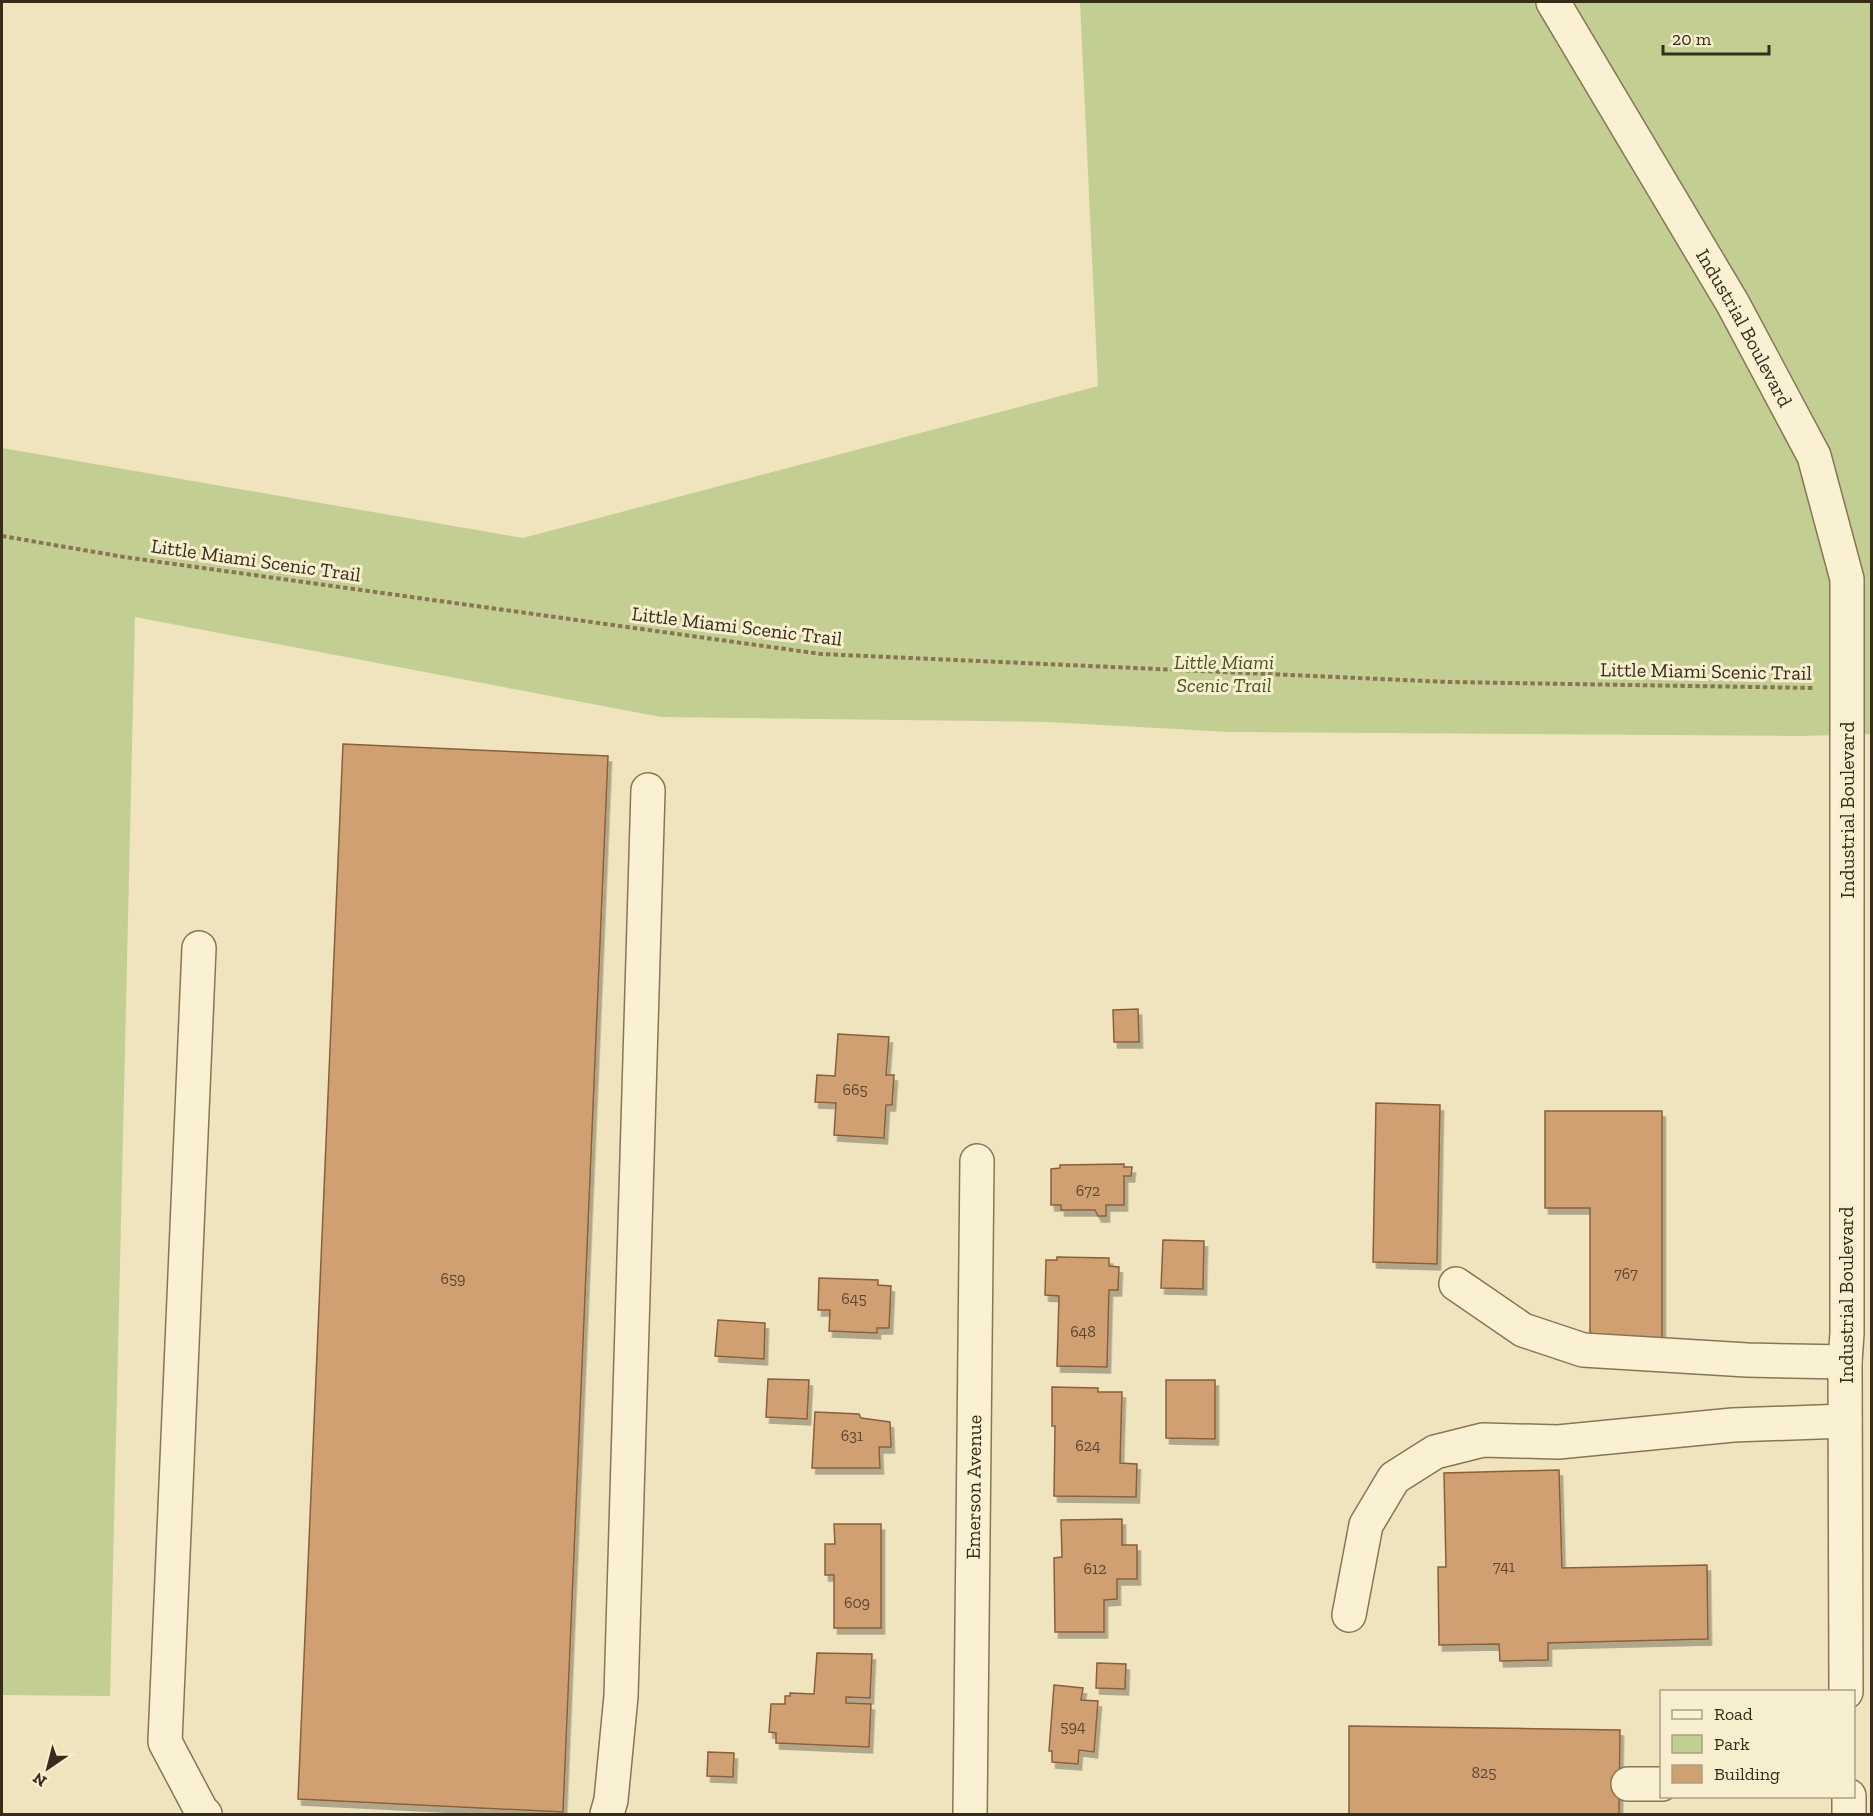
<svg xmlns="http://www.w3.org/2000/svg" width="1873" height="1816" viewBox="0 0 1873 1816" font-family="'Zilla Slab',serif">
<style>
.green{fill:#c3ce92}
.building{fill:#d0a072;stroke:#89603b;stroke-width:1.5;filter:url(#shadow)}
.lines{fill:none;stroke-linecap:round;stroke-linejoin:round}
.minor-casing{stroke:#897556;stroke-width:36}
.path{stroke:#897556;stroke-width:4;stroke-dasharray:4.5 3;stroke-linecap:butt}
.minor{stroke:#faf1d2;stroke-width:33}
.labels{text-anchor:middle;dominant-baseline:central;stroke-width:6;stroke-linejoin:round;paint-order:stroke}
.number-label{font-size:16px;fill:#5d4832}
.street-label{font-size:20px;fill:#372b1c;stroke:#f7eece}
.park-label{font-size:20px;font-style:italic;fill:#445521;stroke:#f7eece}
</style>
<defs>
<filter id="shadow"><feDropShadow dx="3.5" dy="6" stdDeviation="0" flood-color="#0004"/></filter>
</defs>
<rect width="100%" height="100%" fill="#f0e4be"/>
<path class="green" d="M1080,2H1871V734L1799,736L1230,732L1047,722L661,717L135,617L110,1696L2,1695V448L523,538L1098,386Z"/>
<path class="building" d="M343,744L608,756L563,1812L298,1799Z
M1138,1009L1139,1042H1114L1113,1010Z
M838,1034L889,1037L886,1075H894L892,1105H886L884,1138L834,1135L836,1103L815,1102L817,1075L835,1076Z
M1376,1103L1440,1105L1437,1264L1373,1262Z
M1545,1111H1662V1338H1590V1208H1545Z
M1124,1164V1167H1132L1131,1176H1124V1205H1106V1216H1098L1095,1210H1061V1205H1051V1169L1060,1168V1165Z
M1163,1240L1204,1241L1203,1289L1161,1288Z
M1057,1257L1109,1258V1266L1119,1267L1118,1290H1109L1107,1367L1057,1366L1059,1296L1045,1295L1046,1260H1057Z
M819,1278L878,1280V1285L891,1286L889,1328H877V1333L829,1331L830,1310H818Z
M718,1320L765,1323L764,1359L715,1356Z
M768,1379L809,1380L807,1419L766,1417Z
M1166,1380H1215V1439L1166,1438Z
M1052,1387L1098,1388V1392H1122L1120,1463L1137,1464L1136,1497L1054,1496L1055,1426H1052Z
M815,1412L859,1414L861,1418L890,1422L891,1447H879L880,1468H812Z
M1559,1470L1562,1568L1707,1565L1708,1639L1548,1643V1660L1500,1661L1499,1644L1439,1645L1438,1567H1446L1444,1473Z
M1122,1519V1545H1137V1579H1117V1599L1104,1600V1632H1055L1054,1558L1062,1557L1061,1520Z
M834,1524H881V1628H834V1575H825V1544H835Z
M817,1653L872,1654L870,1698L846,1697V1703L871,1704L869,1747L776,1743V1733L769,1732L771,1704H785V1696H790V1693L814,1694Z
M1097,1663L1126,1664L1125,1689L1096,1688Z
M1054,1685L1083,1688L1081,1700L1098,1701L1094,1752L1079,1750L1078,1764L1052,1762V1751H1049Z
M1349,1726L1620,1730L1619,1814H1349Z
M708,1752L734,1753L733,1777L707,1776Z"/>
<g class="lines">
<g class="minor-casing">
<g id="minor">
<path id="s1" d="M1553,2L1733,304L1814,456L1847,579V1333L1845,1362L1846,1692"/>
<path d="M199,948L165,1742L202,1812L205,1814"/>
<path d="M1456,1284L1523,1330L1583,1350L1747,1360L1845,1362"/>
<path d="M1349,1615L1366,1525L1394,1478L1435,1452L1483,1440L1558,1442L1733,1425L1845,1421"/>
<path d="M1628,1784H1662"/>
<path d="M1849,1796V1814"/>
<path d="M607,1814L611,1800L621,1696L648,790"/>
<path id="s2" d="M970,1814L977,1161"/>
</g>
</g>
<path class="path" d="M2,536L124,557L821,654L1448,682L1814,688"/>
<use href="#minor" class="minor"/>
</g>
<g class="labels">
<g class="number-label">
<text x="855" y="1089">665</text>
<text x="1088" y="1190">672</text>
<text x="1626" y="1273">767</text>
<text x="453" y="1278">659</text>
<text x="854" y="1298">645</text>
<text x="1083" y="1331">648</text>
<text x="852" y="1435">631</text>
<text x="1088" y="1445">624</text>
<text x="1504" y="1566">741</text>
<text x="1095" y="1568">612</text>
<text x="857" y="1602">609</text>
<text x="1073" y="1726">594</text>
<text x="1484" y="1772">825</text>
</g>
<g class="street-label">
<text stroke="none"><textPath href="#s1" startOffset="378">Industrial Boulevard</textPath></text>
<text transform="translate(256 560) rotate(8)">Little Miami Scenic Trail</text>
<text transform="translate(737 626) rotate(7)">Little Miami Scenic Trail</text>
<text transform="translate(1706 671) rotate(1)">Little Miami Scenic Trail</text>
<text transform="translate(1847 810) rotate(-90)">Industrial Boulevard</text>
<text transform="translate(1846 1295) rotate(-90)">Industrial Boulevard</text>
<text stroke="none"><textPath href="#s2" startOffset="327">Emerson Avenue</textPath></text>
</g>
<g class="park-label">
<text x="1224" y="662">Little Miami<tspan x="1224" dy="23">Scenic Trail</tspan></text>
</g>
</g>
<rect width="1873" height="1816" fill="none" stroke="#372b1c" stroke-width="6"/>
<rect x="1660" y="1690" width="195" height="108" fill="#f7eece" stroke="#aaa087" stroke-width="1.5"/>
<rect x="1672" y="1710" width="30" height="9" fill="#faf1d2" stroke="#aaa087" stroke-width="1.5"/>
<text x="1714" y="1720" font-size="18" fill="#372b1c">Road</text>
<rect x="1672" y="1735" width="30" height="18" fill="#c3ce92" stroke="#aaa087" stroke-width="1.5"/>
<text x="1714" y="1750" font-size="18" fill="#372b1c">Park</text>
<rect x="1672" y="1765" width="30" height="18" fill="#d0a072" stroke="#aaa087" stroke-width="1.5"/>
<text x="1714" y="1780" font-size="18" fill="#372b1c">Building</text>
<g transform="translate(48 1768) rotate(215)" stroke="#f7eece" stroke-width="4.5" paint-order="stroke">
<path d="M0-4.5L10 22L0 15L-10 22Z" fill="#372b1c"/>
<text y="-9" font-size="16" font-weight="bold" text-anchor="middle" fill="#372b1c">N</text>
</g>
<path d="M1663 45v9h106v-9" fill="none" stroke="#372b1c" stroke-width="3"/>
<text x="1672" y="45" font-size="18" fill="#372b1c" stroke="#f7eece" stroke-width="4.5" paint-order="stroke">20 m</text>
</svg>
